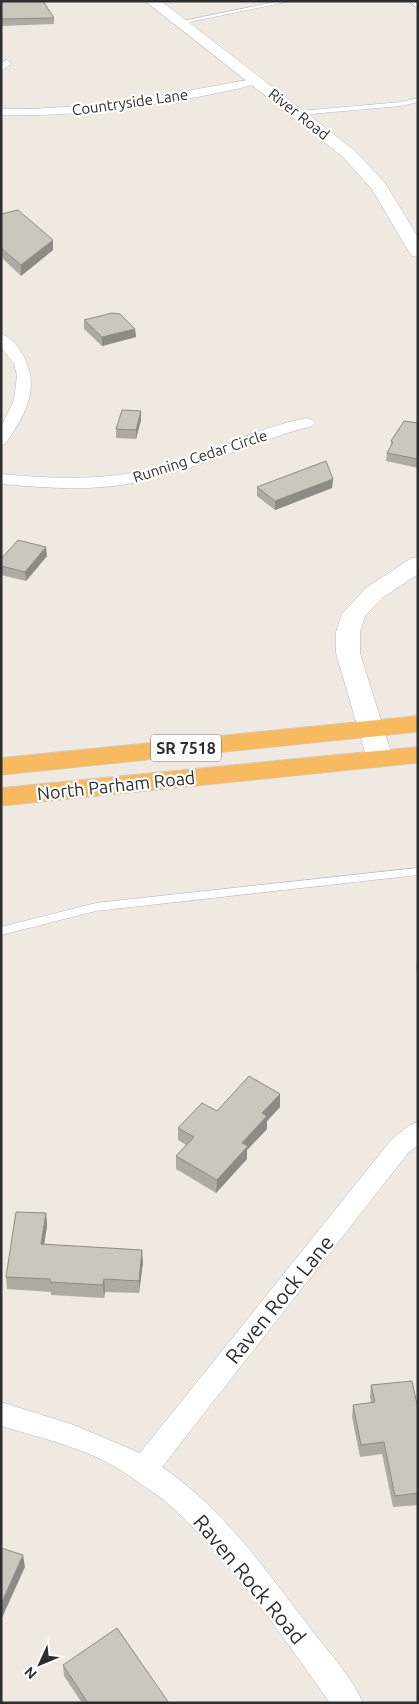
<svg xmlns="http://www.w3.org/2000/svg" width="419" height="1704" viewBox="0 0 419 1704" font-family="Ubuntu,sans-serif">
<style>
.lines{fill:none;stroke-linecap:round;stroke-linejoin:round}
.service-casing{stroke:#b4b7c1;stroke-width:1}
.minor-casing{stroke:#b4b7c1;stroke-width:1}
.secondary-casing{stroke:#b4b7c1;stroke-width:1}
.trunk-casing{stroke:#c9c9c9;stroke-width:1}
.service{fill:#fff;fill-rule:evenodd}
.minor{fill:#fff;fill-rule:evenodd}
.secondary{fill:#fff;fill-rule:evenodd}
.trunk{fill:#f8ba60;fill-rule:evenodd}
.wall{fill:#afaba4}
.shaded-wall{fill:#8e8b86}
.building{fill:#cbc7bf;stroke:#8e8b86}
.labels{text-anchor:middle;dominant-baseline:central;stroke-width:4.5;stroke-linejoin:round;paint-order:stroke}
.far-street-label{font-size:15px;fill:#2e2e2e;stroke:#fff}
.shield{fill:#fff;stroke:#6d6d6d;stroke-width:1}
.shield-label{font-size:16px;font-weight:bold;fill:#2e2e2e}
.street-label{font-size:18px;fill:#2e2e2e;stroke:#fff}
.near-street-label{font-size:21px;fill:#2e2e2e;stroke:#fff}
</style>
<rect width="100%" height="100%" fill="#efe9e1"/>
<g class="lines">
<g class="service-casing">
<path id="service" d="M280,1H291L180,24L177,22Z
M409,1H414L418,5V9Z
M418,98V102L401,106L299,115L296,113L299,111L401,102Z
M418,868V875L96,911L1,935V927L96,903Z"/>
</g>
<g class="minor-casing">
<path id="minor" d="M7,60L12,63L1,71V62Z
M257,78L263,81L261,83C177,104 87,117 1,115V109C88,110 172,94 257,78Z
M1,334C9,336 17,345 21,352C42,385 26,414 6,443L1,445V427L14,400L17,376L14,364L1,347Z
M307,418L312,420L315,423L312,426C254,441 201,468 142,481C96,492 48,488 1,484V474C65,480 120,481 181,461C223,447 263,426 307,418Z
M418,1122V1145L408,1153L162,1467C224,1509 268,1573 313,1632C330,1654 352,1677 363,1703H330C282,1636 234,1564 173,1508C160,1496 145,1487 131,1477C96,1451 43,1438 1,1426V1402L74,1425L140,1453L392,1139L410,1125Z"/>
</g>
<g class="secondary-casing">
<path id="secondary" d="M145,1H161L354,150L385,183L418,237V257L412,256L409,252L372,189L342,156Z
M418,557V574L382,598L365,616L360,632V653L393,759L389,765L380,767L371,765L367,759L336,653V632L342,614L366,588L410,559Z"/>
</g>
<g class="trunk-casing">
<path id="trunk" d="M418,716V732L1,775V758Z
M418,747V763L1,806V788Z"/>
</g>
<use href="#service" class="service"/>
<use href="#minor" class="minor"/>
<use href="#secondary" class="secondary"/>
<use href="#trunk" class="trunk"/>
</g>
<path class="wall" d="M1,1L54,18V24L1,26Z
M1,214L53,250L21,276L1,257Z
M84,320L135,329L136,337L102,346L84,329Z
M141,420L136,439L116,438V429Z
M418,423V468L386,461L387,453L391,446V441Z
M333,479L332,488L275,510L257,496V487Z
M47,556L26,581L1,575V559Z
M417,960H418V973L416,969Z
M280,1107L267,1121V1129L247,1150V1159L216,1193L176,1169V1156L186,1145L178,1140V1128L217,1111Z
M46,1213L47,1226L44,1245L143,1262L139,1293L105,1292L104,1298L51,1295V1292L7,1289L6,1277Z
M371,1385L418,1409V1505L393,1507L382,1454L360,1457L352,1417L353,1405L371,1403L370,1397Z
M63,1665L169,1703H82L64,1676Z"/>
<path class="shaded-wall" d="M53,240V250L21,276V265Z
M135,329L136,337L102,346V337Z
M141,411V420L136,439V430Z
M333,479L332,488L275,510V501Z
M46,547L47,556L26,581L25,572Z
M280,1094V1107L267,1121V1129L247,1150V1159L216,1193L217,1180L262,1113Z
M46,1213L47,1226L42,1257L41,1244Z
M142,1250L143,1262L139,1293V1281Z
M104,1279L105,1292L104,1298L103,1285Z
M23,1555L25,1567L1,1620V1604Z"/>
<path class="building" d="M1,1H43L54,18L1,19Z
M18,210L53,240L21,265L1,248V214Z
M112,313L120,314L135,329L102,337L84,320Z
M122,410L141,411L136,430L116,429Z
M404,421L418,423V459L387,453L393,442L391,441Z
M326,461L333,479L275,501L257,487Z
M18,540L46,547L25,572L1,566V559Z
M249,1076L280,1094L262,1113L267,1116L242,1143L248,1146L217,1180L176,1156L194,1137L178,1128L202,1103L217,1111Z
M16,1212L46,1213L41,1244L142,1250L139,1281L104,1279L103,1285L50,1282V1279L6,1277Z
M412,1381L418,1409V1493L395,1496L384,1442L361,1445L353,1405L375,1402L371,1385Z
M1,1548L23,1555L1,1604Z
M117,1628L169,1703H88L63,1665Z"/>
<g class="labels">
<g class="far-street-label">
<text transform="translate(130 102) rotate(-8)">Countryside Lane</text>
<text transform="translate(299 114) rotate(38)">River Road</text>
<text transform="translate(200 456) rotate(-18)">Running Cedar Circle</text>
</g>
<rect class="shield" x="151" y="734.5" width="70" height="27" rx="4"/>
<g class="shield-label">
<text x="186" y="748">SR 7518</text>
</g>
<g class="street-label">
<text transform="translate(116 785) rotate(-6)">North Parham Road</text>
</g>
<g class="near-street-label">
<text transform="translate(279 1299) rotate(-51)">Raven Rock Lane</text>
<text transform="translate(250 1579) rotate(50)">Raven Rock Road</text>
</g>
</g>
<rect width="419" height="1704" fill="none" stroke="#2e2e2e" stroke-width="5"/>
<g transform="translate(40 1664) rotate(226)" stroke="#ffffff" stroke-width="4" paint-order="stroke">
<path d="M0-4L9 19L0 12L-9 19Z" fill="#2e2e2e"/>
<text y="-8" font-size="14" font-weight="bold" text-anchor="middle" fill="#2e2e2e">N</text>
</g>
</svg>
